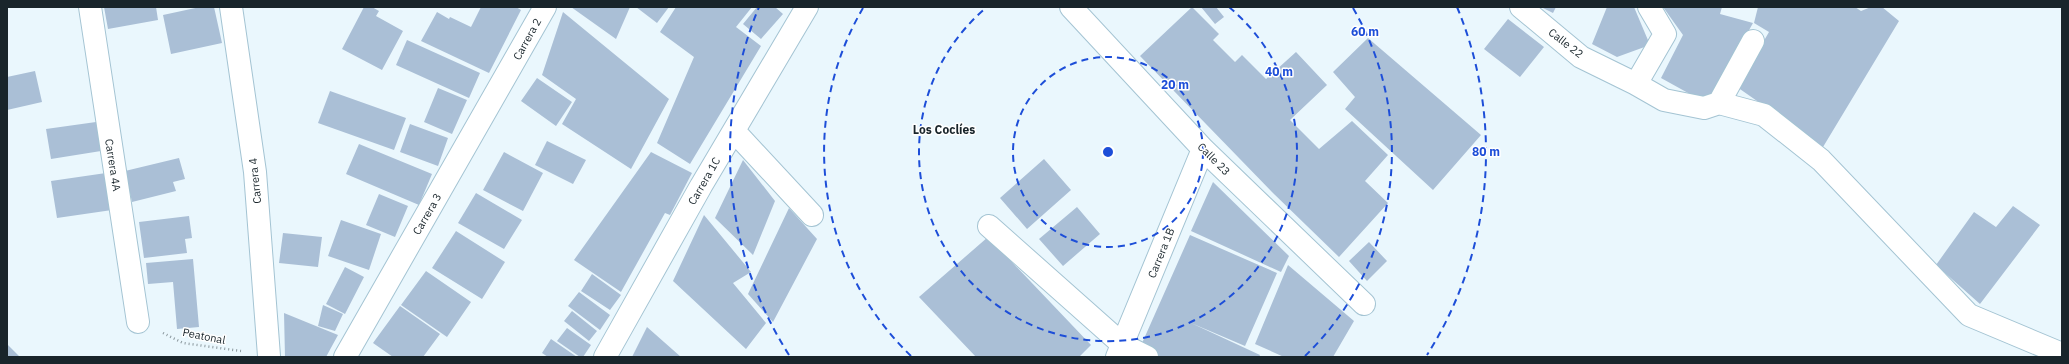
<svg xmlns="http://www.w3.org/2000/svg" width="2069" height="364" viewBox="0 0 2069 364" font-family="'IBM Plex Sans',sans-serif">
<style>
.building{fill:#aabfd6}
.lines{fill:none;stroke-linecap:round;stroke-linejoin:round}
.minor-casing{stroke:#a4c4d3;stroke-width:24}
.path{stroke:#8a979d;stroke-width:2.5;stroke-dasharray:1 3;stroke-linecap:butt}
.minor{stroke:#fff;stroke-width:22}
.ring{fill:none;stroke:#1d4ed8;stroke-width:2;stroke-dasharray:7 5}
.labels{text-anchor:middle;dominant-baseline:central;stroke-width:3;stroke-linejoin:round;paint-order:stroke}
.street-label{font-size:11px;fill:#19252b;stroke:#fff}
.neighbourhood-label{font-size:12px;font-weight:bold;fill:#19252b;stroke:#fff}
.centre{fill:#1d4ed8;stroke:#fff;stroke-width:2}
.ring-label{font-size:12px;text-anchor:middle;font-weight:bold;fill:#1d4ed8;stroke:#fff;stroke-width:3;stroke-linejoin:round;paint-order:stroke}
</style>
<rect width="100%" height="100%" fill="#eaf7fd"/>
<path class="building" d="M104,7H156L158,20L108,29Z
M200,7H214L222,43L171,54L163,15Z
M364,7H372L379,11L376,16L403,31L382,70L342,49Z
M481,7H516L521,10L489,73L421,41L437,12L449,19L450,17L471,27Z
M571,7H630L616,39Z
M636,7H669L657,23Z
M676,7H752L736,27L761,46L690,164L657,143L694,57L660,32Z
M757,7H775L783,14L761,39L743,24Z
M1192,7L1219,34L1213,40L1235,62L1242,55L1266,79L1296,52L1327,85L1290,120L1319,149L1352,121L1388,155L1365,181L1388,203L1339,257L1274,194L1140,56Z
M1201,7H1216L1224,17L1215,24Z
M1541,7H1556L1553,13Z
M1607,7H1634L1650,45L1617,57L1592,44Z
M1663,7H1722L1720,14L1753,23L1708,104L1661,78L1683,35Z
M1758,7H1855L1861,11L1871,7H1882L1899,21L1823,147L1737,87L1769,32L1754,23Z
M563,12L669,99L631,169L562,124L576,99L542,75Z
M1508,19L1544,47L1520,77L1484,49Z
M1368,38L1481,135L1433,190L1345,109L1355,97L1333,72Z
M407,40L480,73L469,98L396,65Z
M35,71L42,102L7,110V77Z
M537,78L572,102L556,126L521,101Z
M438,88L467,100L452,134L424,122Z
M330,91L406,118L394,150L318,123Z
M96,122L101,151L51,159L46,129Z
M410,124L448,138L438,166L400,152Z
M547,141L586,160L573,184L535,165Z
M359,144L432,174L419,205L346,174Z
M504,152L543,173L523,211L483,190Z
M651,152L692,173L670,215L665,213L621,292L574,260Z
M179,158L185,179L173,182L176,191L132,202L125,171Z
M1044,159L1071,190L1027,229L1000,198Z
M743,160L775,201L753,255L715,218Z
M106,173L112,210L57,218L51,181Z
M1213,182L1289,256L1281,272L1191,231Z
M476,193L522,220L504,249L458,223Z
M379,194L408,206L395,237L366,225Z
M2013,206L2040,225L1980,304L1936,265L1974,212L1996,227Z
M1077,207L1100,234L1063,266L1039,239Z
M789,208L817,239L773,322L748,294Z
M704,215L751,272L733,283L766,323L746,349L673,281Z
M189,216L192,238L185,239L187,253L144,258L139,222Z
M341,220L381,234L369,270L328,256Z
M456,231L505,262L482,299L432,268Z
M283,233L322,237L318,267L279,263Z
M1190,235L1277,273L1245,346L1191,323L1260,355L1259,357H1154L1139,350Z
M988,237L1091,345L1079,357H976L919,297Z
M1369,242L1387,261L1367,281L1349,261Z
M193,259L199,327L177,329L173,282L148,284L146,263Z
M1288,265L1354,321L1333,357H1284L1255,344Z
M345,267L364,277L345,314L326,304Z
M426,271L471,302L447,337L401,305Z
M592,274L621,295L610,310L581,291Z
M579,292L610,315L600,330L568,306Z
M323,305L343,314L335,331L318,326Z
M400,306L440,334L423,357H393L373,343Z
M572,311L597,331L589,341L564,321Z
M284,313L338,335L326,357H285Z
M647,327L681,357H632Z
M567,328L591,345L583,357H580L557,341Z
M551,339L577,357H548L542,353Z
M7,344L20,357H7Z"/>
<g class="lines">
<g class="minor-casing">
<path id="minor" d="M90,7L138,322
M231,7L255,172L269,356
M1071,7L1203,149L1364,304
M1521,7L1581,57L1636,84L1664,100L1704,108L1719,103L1764,115L1821,160L1969,315L2062,354
M1636,84L1665,34L1649,7
M1719,103L1753,41
M734,131L812,215
M989,226L1123,345L1147,357
M345,357L545,7
M605,357L701,186L807,7
M1117,357L1203,149"/>
</g>
<path class="path" d="M163,333L183,343L241,351"/>
<use href="#minor" class="minor"/>
</g>
<g class="ring">
<circle cx="1108" cy="152" r="95"/>
<path d="M1229 7A189 189 0 1 1 987 7"/>
<path d="M911 356A284 284 0 0 1 863 8M1353 8A284 284 0 0 1 1305 356"/>
<path d="M789 355A378 378 0 0 1 759 7M1457 7A378 378 0 0 1 1427 355"/>
</g>
<g class="labels">
<g class="street-label">
<text transform="translate(527 39) rotate(-61)">Carrera 2</text>
<text transform="translate(1566 43) rotate(38)">Calle 22</text>
<text transform="translate(1214 159) rotate(45)">Calle 23</text>
<text transform="translate(113 165) rotate(81)">Carrera 4A</text>
<text transform="translate(255 181) rotate(-96)">Carrera 4</text>
<text transform="translate(704 181) rotate(-60)">Carrera 1C</text>
<text transform="translate(427 214) rotate(-60)">Carrera 3</text>
<text transform="translate(1161 253) rotate(-68)">Carrera 1B</text>
<text transform="translate(204 336) rotate(11)">Peatonal</text>
</g>
<g class="neighbourhood-label">
<text x="944" y="129">Los Coclíes</text>
</g>
</g>
<circle cx="1108" cy="152" r="6" class="centre"/>
<g class="ring-label">
<text x="1365" y="36">60 m</text>
<text x="1279" y="76">40 m</text>
<text x="1175" y="89">20 m</text>
<text x="1486" y="156">80 m</text>
</g>
<rect width="2069" height="364" fill="none" stroke="#19252b" stroke-width="16"/>
</svg>
